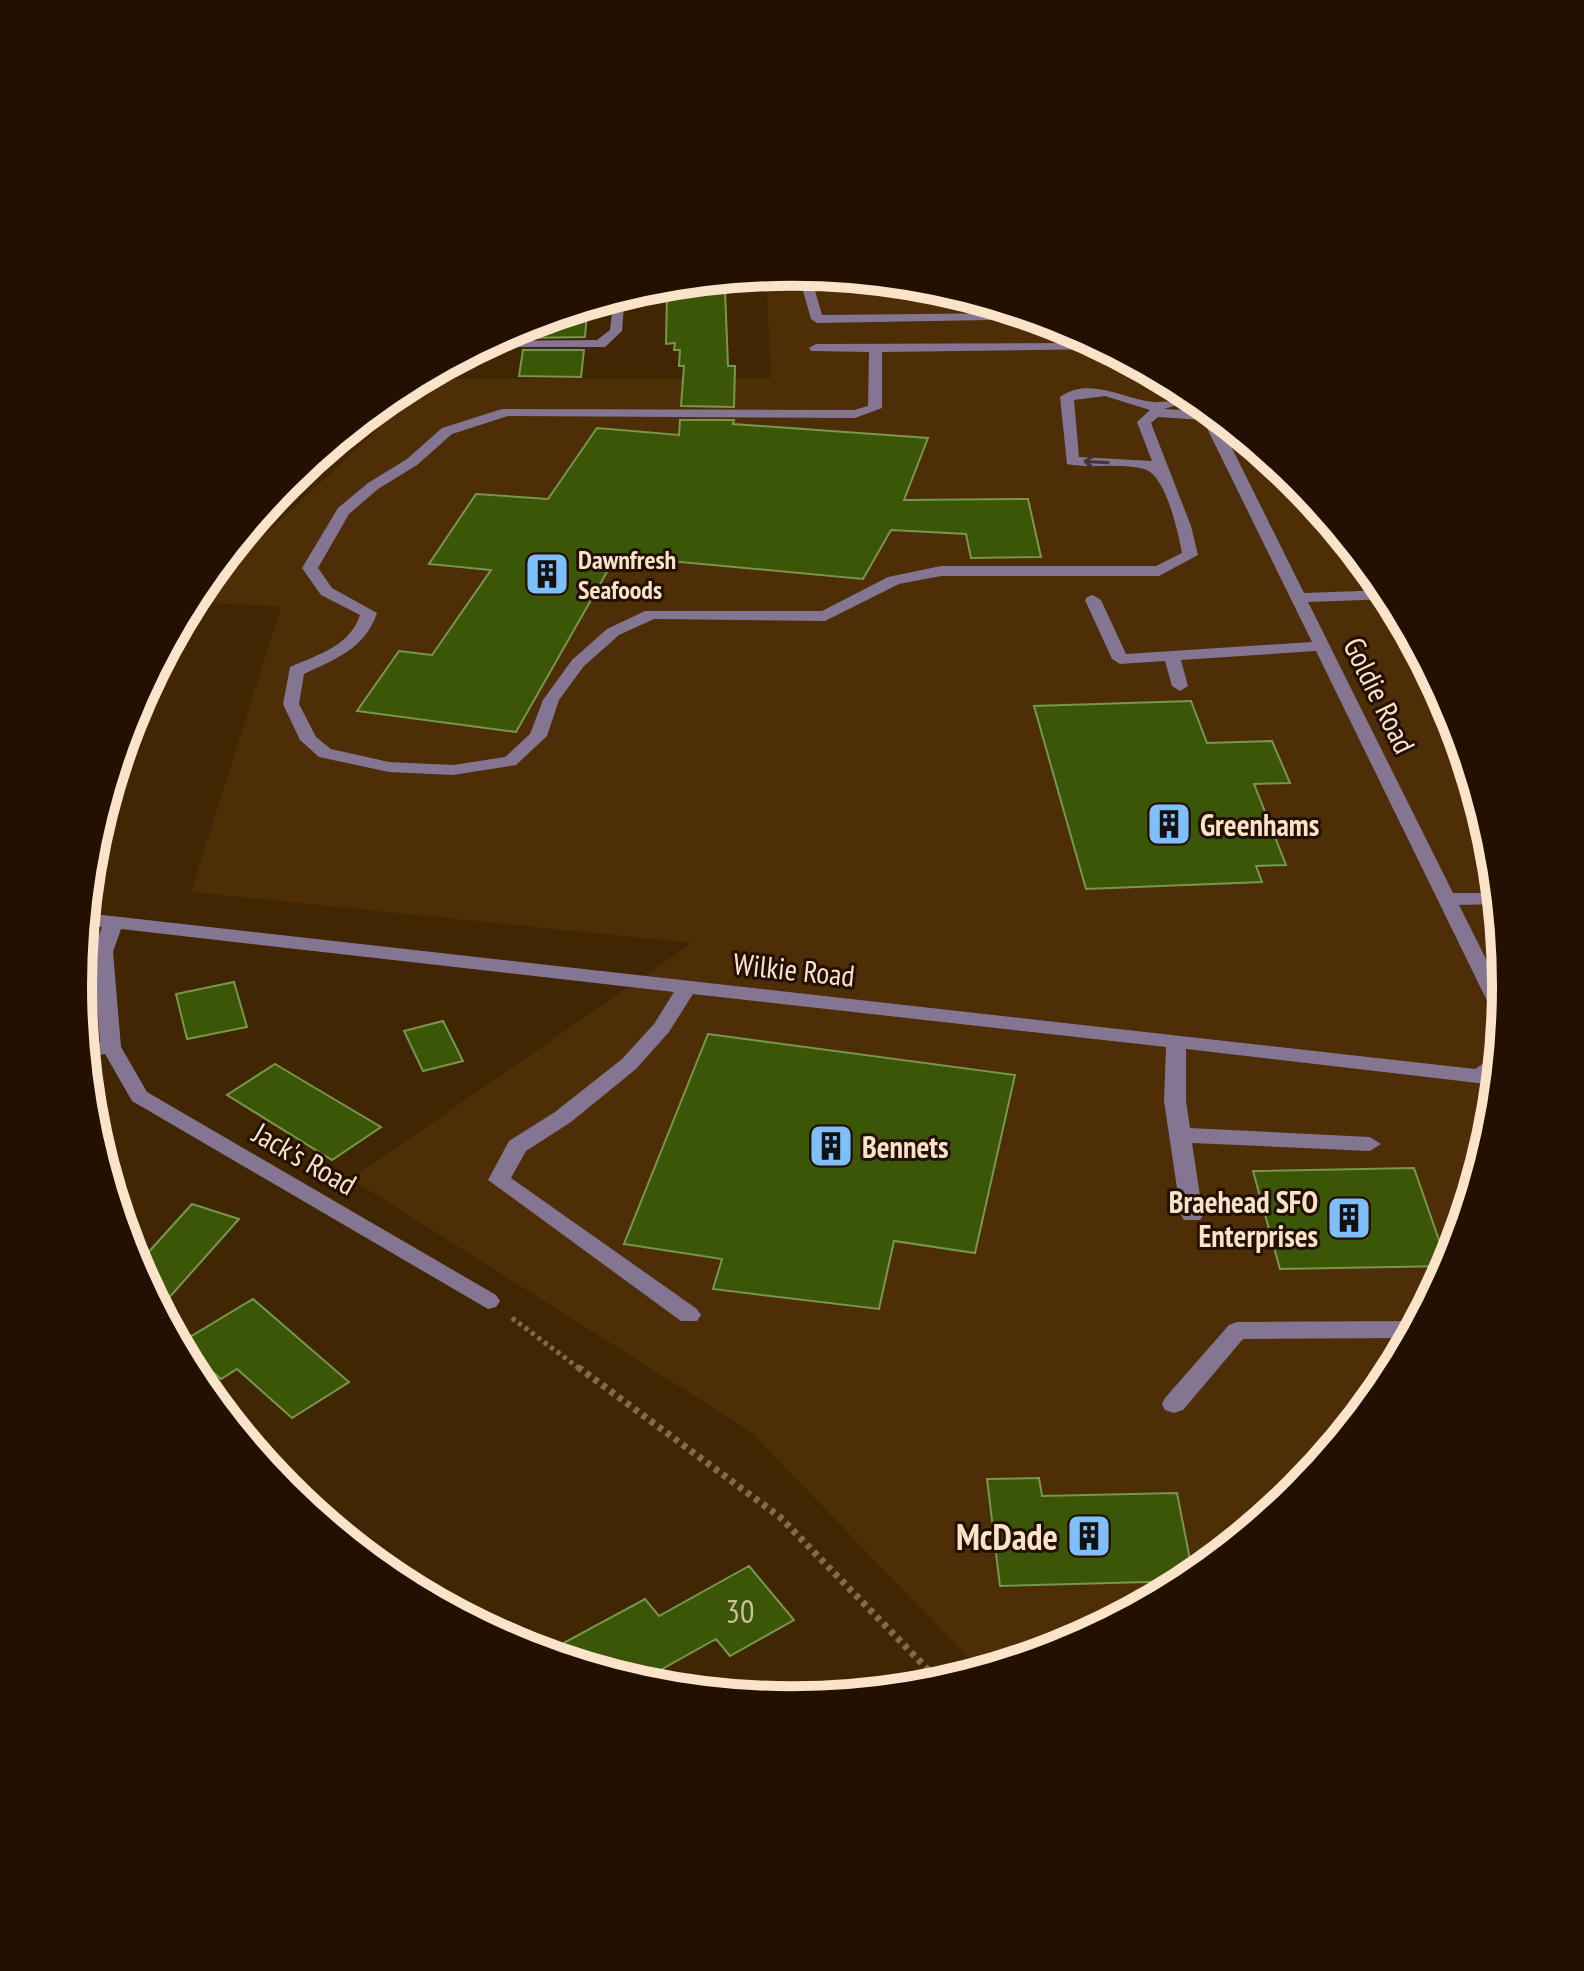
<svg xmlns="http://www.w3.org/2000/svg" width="1584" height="1971" viewBox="0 0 1584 1971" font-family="'PT Sans Narrow',sans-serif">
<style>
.built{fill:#4d2e06}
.building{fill:#3c5607;stroke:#78964e;stroke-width:2}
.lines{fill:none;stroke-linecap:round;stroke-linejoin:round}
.path-far1{stroke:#846a4a;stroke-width:5;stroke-dasharray:4 4;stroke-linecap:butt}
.path{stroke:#846a4a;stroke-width:7;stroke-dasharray:5 5;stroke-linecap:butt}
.minor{fill:#847592;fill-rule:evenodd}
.oneway{stroke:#463333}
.labels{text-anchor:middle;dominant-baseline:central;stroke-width:6;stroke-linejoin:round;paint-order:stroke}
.far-poi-label{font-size:26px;font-weight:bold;fill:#fbe3ca;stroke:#241000;text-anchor:start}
.street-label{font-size:30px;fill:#fbe3ca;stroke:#241000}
.poi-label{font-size:30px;font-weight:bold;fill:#fbe3ca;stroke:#241000;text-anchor:start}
.near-number-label{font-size:32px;fill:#cbc099}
.near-poi-label{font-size:36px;font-weight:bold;fill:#fbe3ca;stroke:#241000;text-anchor:end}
.rim{fill:none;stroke:#fbe3ca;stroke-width:10}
</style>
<rect width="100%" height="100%" fill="#412603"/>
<path class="built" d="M792,272L932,285L1066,326L1189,392L1297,481L1386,589L1452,713L1492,847L1506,986L1492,1125L1451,1259L1385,1383L1297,1491L1188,1579L1065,1645L981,1671L751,1432L351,1179L692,943L191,892L281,607L193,602L431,379L771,378L766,274Z"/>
<path class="building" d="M710,280V290H725L728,366H735L734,407L681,406L684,366H679L680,350H674L675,343L666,344L667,293H674L673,283Z
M563,312H587L585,337L525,338L528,323Z
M523,350H584L581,377L519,376Z
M680,420H734L733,424L928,438L904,500L1028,499L1041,557L971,558L966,534L891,530L863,579L616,556L516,732L357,711L399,651L432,655L491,570L429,564L476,494L548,499L597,428L679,435Z
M1191,701L1207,743L1272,741L1290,783L1254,784L1286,865L1256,866L1262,882L1086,889L1034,706Z
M234,982L247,1027L187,1039L176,994Z
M443,1021L463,1061L423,1071L404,1031Z
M708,1034L1015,1075L975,1253L894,1241L879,1309L713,1289L722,1259L624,1244Z
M275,1064L327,1095L381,1127L332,1160L227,1095Z
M1414,1168L1448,1266L1280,1269L1253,1171Z
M192,1204L239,1219L159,1309L136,1266Z
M253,1299L349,1382L292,1418L237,1369L221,1379L180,1343Z
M1039,1478L1042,1496L1177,1493L1193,1575L1185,1581L1000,1586L987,1479Z
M749,1566L794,1620L730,1656L716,1639L639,1682L545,1653L645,1599L659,1616Z"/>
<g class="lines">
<path class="path-far1" d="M512,1318L580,1369"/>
<path class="path" d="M578,1367L780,1517L941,1683"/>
<path class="minor" d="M798,273H810L822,315L1024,313L1041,319L817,323L811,319Z
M625,294L622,331L605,347H479L490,341L597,340L610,330L614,297Z
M1098,343L1109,349L882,352V408L855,418L508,416L452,434L417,465L378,489L349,514L318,568L332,588L377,613C365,649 335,659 304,674L299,704L316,737L331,749L389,762L453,765L505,757L530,734L543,700L572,660L607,629L645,611H822L888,577L941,566H1156L1182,553C1178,532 1166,475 1144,469C1120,462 1091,469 1067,464L1060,397C1089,376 1123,399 1153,402C1162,403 1169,399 1177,405L1164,409L1199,411L1197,407L1203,403L1216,416L1304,593L1387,590L1391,599L1308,602L1453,893H1497L1498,904L1459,905L1505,997L1503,1019L1493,1013L1316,651L1181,660L1188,686L1180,691L1172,686L1165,661L1120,664L1112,659L1085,600L1087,597L1093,595L1101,600L1126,654L1312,642L1203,420L1158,417L1151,423L1191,526L1198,555L1159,576H941L899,584L825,621L654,619L619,635L584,666L559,700L547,736L516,765L453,775L389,772L319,757L300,740L283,704L290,667C317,655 350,646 360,615L321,595L302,568L338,508L368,483L407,459L442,428L502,409L854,410L868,406L869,352L811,351L809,348L816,344ZM1105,396L1150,410L1137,422L1152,461L1079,457L1074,400Z
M127,729L135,734L139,746L136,750L130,751L122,747Z
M85,913L1475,1069L1499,1053L1496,1087L1478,1083L1186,1049V1101L1190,1128L1370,1137L1381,1144L1370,1151L1192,1143L1203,1215L1200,1220H1184L1181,1215L1164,1101L1166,1047L693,994L669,1032L636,1069L571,1122L526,1151L511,1178L697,1309L701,1315L697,1321H681L488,1180L509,1141L555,1112L622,1059L654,1024L674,992L121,929L113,952L121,1047L147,1092L496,1295L500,1301L496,1307L488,1309L132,1101L105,1054L85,1057L84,1045L100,1042L93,952L102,927L84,925Z
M1237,1322L1414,1321L1418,1322L1410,1338L1243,1339L1183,1410L1174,1413L1165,1410L1162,1404L1165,1398L1229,1325Z"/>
</g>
<defs><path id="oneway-shaft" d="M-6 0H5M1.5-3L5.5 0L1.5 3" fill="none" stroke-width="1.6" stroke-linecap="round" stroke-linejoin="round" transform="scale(2)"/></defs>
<use class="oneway" href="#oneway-shaft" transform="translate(1096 462) rotate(-177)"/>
<defs>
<g id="building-square" transform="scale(2.3)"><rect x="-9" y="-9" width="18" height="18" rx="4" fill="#7ebef9" stroke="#241000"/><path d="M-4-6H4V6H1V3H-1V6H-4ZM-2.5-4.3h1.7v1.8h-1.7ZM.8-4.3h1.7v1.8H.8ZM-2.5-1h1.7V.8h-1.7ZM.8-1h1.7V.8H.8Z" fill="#111"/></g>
</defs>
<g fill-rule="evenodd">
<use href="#building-square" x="547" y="574"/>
<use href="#building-square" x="1169" y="824"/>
<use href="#building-square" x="831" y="1146"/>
<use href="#building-square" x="1349" y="1218"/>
<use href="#building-square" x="1089" y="1536"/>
</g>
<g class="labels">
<g class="far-poi-label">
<text x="578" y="559">Dawnfresh<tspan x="578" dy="30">Seafoods</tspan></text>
</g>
<g class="street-label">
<text transform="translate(1380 695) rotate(64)">Goldie Road</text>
<text transform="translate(794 969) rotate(6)">Wilkie Road</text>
<text transform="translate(305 1158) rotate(30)">Jack's Road</text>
</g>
<g class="poi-label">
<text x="1200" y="824">Greenhams</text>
<text x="862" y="1146">Bennets</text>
<text x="1318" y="1201" text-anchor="end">Braehead SFO<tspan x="1318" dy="34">Enterprises</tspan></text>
</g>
<g class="near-number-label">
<text x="740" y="1611">30</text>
</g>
<g class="near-poi-label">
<text x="1058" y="1536">McDade</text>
</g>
</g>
<path d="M0 0H1584V1971H0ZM92 986a700 700 0 1 1 1400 0a700 700 0 1 1-1400 0Z" fill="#241000" fill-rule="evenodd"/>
<path class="rim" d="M92 986a700 700 0 1 1 1400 0a700 700 0 1 1-1400 0Z"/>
</svg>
